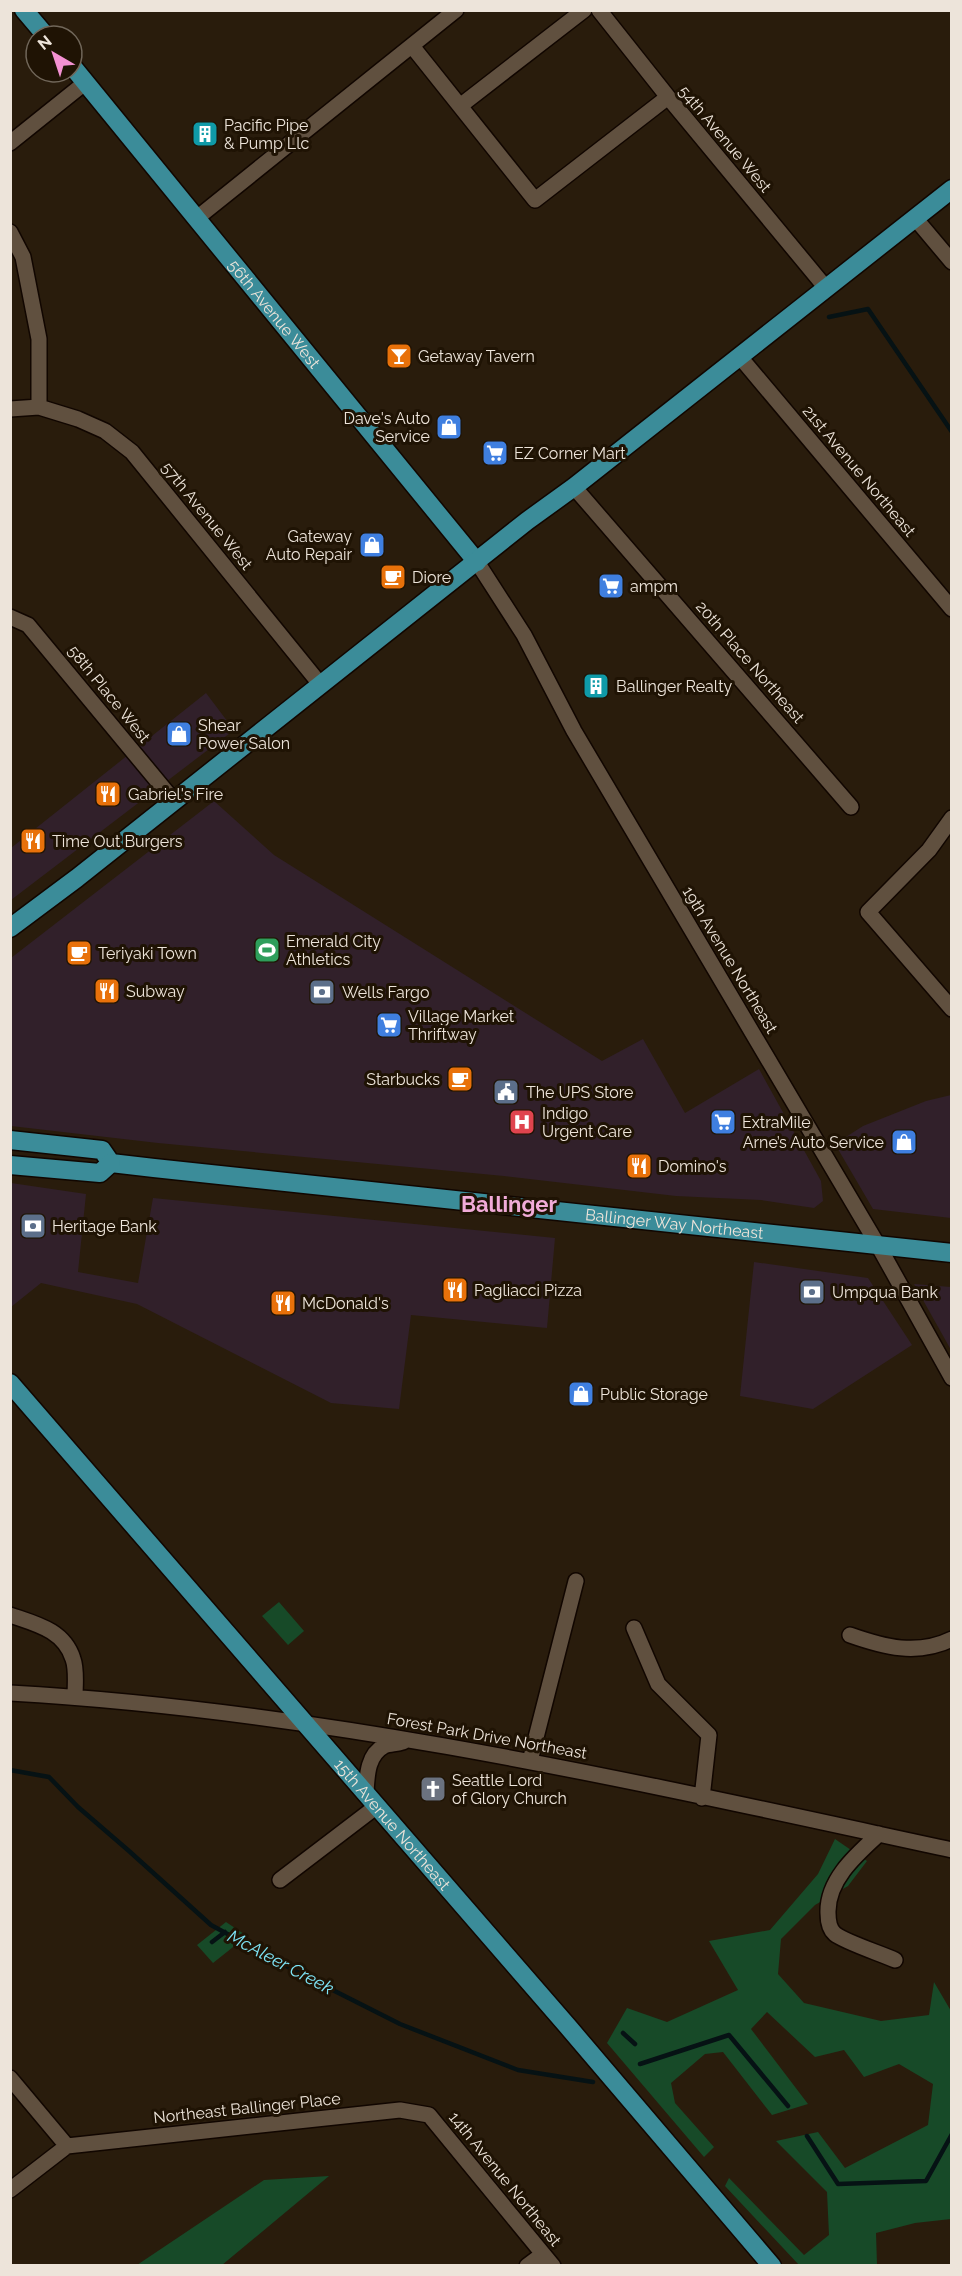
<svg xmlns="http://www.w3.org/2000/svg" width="962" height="2276" viewBox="0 0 962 2276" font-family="Raleway,sans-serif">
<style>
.commercial{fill:#31202a}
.green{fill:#174a28}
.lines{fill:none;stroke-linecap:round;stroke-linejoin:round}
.stream{stroke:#061214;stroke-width:4.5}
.minor-casing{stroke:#110600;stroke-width:18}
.major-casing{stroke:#110600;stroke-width:21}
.minor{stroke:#60503f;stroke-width:15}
.major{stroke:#3b8c99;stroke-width:18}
.labels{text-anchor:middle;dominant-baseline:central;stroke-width:6;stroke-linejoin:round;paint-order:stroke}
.poi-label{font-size:16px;fill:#ede4da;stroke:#1f1304;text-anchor:start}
.street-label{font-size:16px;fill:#ede4da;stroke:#1f1304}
.water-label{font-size:18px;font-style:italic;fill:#7ee5f7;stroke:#1f1304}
.district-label{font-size:22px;font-weight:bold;fill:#f1abd8;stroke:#1f1304}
</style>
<rect width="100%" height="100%" fill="#291c0c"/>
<path class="commercial" d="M206,693L234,730L11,900V848Z
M214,801L274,855L602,1061L643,1039L685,1113L759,1069L821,1181L823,1201L814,1208L761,1200L676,1196L504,1176L158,1143L11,1126V958Z
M951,1095V1218L873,1209L835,1144L863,1126L926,1101Z
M11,1183L86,1194L78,1272L138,1283L153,1198L555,1238L547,1328L411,1315L399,1409L331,1403L137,1304L41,1283L11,1307Z
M754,1262L868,1278L912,1345L813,1409L740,1396Z
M914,1284L951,1287V1350Z"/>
<path class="green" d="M279,1602L304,1631L288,1645L262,1616Z
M835,1839L867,1861L848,1886L815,1905L781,1939L778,1974L804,2003L881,2021L929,2015L934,1982L951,2011V2219L915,2223L876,2233L877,2265H799L725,2186L729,2178L804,2255L829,2235L827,2192L776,2141L818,2132L845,2168L928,2125L933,2084L899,2064L864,2077L844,2050L815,2057L767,2012L751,2029L808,2104L772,2115L723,2052L705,2054L671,2083L675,2103L714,2147L704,2157L607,2043L627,2008L667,2022L738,1990L709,1941L770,1930L818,1874Z
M226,1922L247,1936L213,1963L197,1945Z
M329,2176L222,2265H137L264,2180Z"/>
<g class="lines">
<path class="stream" d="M829,317L868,309L952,432
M10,1770L49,1777L78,1807L129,1851L211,1925L301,1974L400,2024L518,2070L593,2082
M212,1942L225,1932
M623,2033L635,2044
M640,2064L729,2035L788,2106
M807,2136L838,2184L926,2181L952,2134"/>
<g class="minor-casing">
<path id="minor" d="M599,10L668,97L826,288
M412,46L535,200L668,97
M460,106L584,10
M10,143L86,82
M197,218L456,10
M915,218L952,262
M10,232L23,257L39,339V407
M740,357L952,609
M10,409L39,407L78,419L105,431L132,452L320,684
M574,487L851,807
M477,562L524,635L574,731L879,1247L952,1378
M10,617L28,625L174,801
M952,818L929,850L868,912L952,1009
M10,1615C36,1624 64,1630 73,1659C77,1670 75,1685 75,1697
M634,1628L658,1684L709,1735L702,1798
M850,1635C884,1647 917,1656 952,1639
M10,1693C329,1711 641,1783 952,1850
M530,1761L576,1581
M366,1793C367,1777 367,1755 384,1746C389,1744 397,1744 403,1742
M879,1834C856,1855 827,1880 828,1913C828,1921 829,1929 835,1934C845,1942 882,1954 895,1960
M280,1880L377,1806
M10,2078L67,2146
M67,2146L400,2110L429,2115L553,2266
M10,2190L67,2146
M527,2266L543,2254"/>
</g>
<g class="major-casing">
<g id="major">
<path d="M24,10L46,36"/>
<path id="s1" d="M72,66L477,562"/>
<path d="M10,928L77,878L527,521L574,487L952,189"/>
<path id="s2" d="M10,1140L102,1150L111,1163L154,1168L952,1253"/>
<path d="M10,1165L100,1173L111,1163"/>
<path id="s3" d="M10,1383L570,2029L772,2266"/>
</g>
</g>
<use href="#minor" class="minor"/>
<use href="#major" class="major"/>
</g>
<defs>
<g id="building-square" transform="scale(1.35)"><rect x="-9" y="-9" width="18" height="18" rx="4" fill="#0f9aa8" stroke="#1f1304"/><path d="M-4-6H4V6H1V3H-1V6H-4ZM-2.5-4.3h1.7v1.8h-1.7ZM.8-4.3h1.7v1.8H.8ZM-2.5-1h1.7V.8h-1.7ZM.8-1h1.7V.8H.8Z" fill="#fff"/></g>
<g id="bar-square" transform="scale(1.35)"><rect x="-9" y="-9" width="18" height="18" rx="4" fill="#e8710a" stroke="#1f1304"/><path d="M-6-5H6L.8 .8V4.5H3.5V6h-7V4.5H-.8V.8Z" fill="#fff"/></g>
<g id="shop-square" transform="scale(1.35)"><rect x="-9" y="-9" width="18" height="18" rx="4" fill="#3f7fe0" stroke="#1f1304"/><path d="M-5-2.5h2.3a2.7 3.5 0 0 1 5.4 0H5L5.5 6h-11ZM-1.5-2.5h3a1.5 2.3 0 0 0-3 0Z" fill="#fff"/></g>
<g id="supermarket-square" transform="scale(1.35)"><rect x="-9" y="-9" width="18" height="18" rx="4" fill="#3f7fe0" stroke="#1f1304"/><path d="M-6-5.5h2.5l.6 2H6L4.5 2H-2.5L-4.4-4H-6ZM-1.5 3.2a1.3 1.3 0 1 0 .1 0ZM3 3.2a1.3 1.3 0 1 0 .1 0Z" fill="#fff"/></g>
<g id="cafe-square" transform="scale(1.35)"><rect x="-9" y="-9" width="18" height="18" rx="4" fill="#e8710a" stroke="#1f1304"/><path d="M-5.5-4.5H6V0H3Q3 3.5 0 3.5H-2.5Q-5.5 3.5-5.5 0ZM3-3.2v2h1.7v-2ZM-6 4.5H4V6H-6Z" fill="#fff"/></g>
<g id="restaurant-square" transform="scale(1.35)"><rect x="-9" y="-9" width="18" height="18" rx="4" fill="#e8710a" stroke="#1f1304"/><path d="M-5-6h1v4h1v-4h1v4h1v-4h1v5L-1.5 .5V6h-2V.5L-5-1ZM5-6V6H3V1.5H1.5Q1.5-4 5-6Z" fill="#fff"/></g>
<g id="stadium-square" transform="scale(1.35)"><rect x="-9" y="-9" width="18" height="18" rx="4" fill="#2e9e5b" stroke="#1f1304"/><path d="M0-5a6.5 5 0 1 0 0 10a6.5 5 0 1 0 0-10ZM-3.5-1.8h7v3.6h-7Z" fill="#fff"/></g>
<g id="bank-square" transform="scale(1.35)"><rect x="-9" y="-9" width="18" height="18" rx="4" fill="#5c6f8a" stroke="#1f1304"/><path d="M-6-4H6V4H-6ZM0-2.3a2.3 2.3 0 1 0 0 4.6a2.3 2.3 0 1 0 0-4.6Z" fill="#fff"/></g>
<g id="civic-square" transform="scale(1.35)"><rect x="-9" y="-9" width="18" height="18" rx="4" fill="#5c6f8a" stroke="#1f1304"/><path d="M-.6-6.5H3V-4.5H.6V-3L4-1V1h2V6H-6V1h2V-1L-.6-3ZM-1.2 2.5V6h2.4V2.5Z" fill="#fff"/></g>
<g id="hospital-square" transform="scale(1.35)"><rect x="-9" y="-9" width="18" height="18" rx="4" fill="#e0444e" stroke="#1f1304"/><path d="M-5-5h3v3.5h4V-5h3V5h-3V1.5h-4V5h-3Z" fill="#fff"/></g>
<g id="church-square" transform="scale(1.35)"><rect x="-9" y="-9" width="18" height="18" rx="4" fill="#6b7280" stroke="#1f1304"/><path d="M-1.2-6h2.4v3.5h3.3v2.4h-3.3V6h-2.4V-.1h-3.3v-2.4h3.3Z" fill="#fff"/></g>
</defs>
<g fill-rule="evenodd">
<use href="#building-square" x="205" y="134"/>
<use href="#bar-square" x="399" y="356"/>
<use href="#shop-square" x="449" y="427"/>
<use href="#supermarket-square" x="495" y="453"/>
<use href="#shop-square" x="372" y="545"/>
<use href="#cafe-square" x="393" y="577"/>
<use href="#supermarket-square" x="611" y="586"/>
<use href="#building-square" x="596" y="686"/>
<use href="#shop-square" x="179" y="734"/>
<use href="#restaurant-square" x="108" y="794"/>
<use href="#restaurant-square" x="33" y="841"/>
<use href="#stadium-square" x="267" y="950"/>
<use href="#cafe-square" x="79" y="953"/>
<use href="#restaurant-square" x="107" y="991"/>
<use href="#bank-square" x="322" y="992"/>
<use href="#supermarket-square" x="389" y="1025"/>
<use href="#cafe-square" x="460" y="1079"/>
<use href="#civic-square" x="506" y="1092"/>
<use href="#hospital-square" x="522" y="1122"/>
<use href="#supermarket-square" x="723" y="1122"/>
<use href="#shop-square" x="904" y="1142"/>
<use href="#restaurant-square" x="639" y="1166"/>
<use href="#bank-square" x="33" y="1226"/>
<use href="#restaurant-square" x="455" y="1290"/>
<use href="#bank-square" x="812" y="1292"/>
<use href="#restaurant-square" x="283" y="1303"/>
<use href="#shop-square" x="581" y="1394"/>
<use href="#church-square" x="433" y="1789"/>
</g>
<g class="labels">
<g class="poi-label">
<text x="224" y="125">Pacific Pipe<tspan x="224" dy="18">&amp; Pump Llc</tspan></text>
<text x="418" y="356">Getaway Tavern</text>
<text x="430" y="418" text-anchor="end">Dave's Auto<tspan x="430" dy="18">Service</tspan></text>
<text x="514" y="453">EZ Corner Mart</text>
<text x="352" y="536" text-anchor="end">Gateway<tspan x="352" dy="18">Auto Repair</tspan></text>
<text x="412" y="577">Diore</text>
<text x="630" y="586">ampm</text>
<text x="616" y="686">Ballinger Realty</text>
<text x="198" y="725">Shear<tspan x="198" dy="18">Power Salon</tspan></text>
<text x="128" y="794">Gabriel's Fire</text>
<text x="52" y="841">Time Out Burgers</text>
<text x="286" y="941">Emerald City<tspan x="286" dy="18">Athletics</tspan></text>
<text x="98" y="953">Teriyaki Town</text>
<text x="126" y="991">Subway</text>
<text x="342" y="992">Wells Fargo</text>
<text x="408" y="1016">Village Market<tspan x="408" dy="18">Thriftway</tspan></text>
<text x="440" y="1079" text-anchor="end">Starbucks</text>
<text x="526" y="1092">The UPS Store</text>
<text x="542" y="1113">Indigo<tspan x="542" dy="18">Urgent Care</tspan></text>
<text x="742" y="1122">ExtraMile</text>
<text x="884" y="1142" text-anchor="end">Arne’s Auto Service</text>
<text x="658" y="1166">Domino's</text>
<text x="52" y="1226">Heritage Bank</text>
<text x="474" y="1290">Pagliacci Pizza</text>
<text x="832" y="1292">Umpqua Bank</text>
<text x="302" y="1303">McDonald's</text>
<text x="600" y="1394">Public Storage</text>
<text x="452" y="1780">Seattle Lord<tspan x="452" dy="18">of Glory Church</tspan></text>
</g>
<g class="street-label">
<text transform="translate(725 139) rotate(50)">54th Avenue West</text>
<text stroke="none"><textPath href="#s1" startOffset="320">56th Avenue West</textPath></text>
<text transform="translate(859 471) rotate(50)">21st Avenue Northeast</text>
<text transform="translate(207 516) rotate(51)">57th Avenue West</text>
<text transform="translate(750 662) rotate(49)">20th Place Northeast</text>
<text transform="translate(109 694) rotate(51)">58th Place West</text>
<text transform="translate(730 960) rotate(59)">19th Avenue Northeast</text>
<text stroke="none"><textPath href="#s2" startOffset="675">Ballinger Way Northeast</textPath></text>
<text transform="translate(487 1736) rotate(10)">Forest Park Drive Northeast</text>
<text stroke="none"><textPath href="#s3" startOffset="584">15th Avenue Northeast</textPath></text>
<text transform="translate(247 2108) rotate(-6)">Northeast Ballinger Place</text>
<text transform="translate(505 2179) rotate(51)">14th Avenue Northeast</text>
</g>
<g class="water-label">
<text transform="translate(281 1962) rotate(28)">McAleer Creek</text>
</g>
<g class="district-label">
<text x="509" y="1204">Ballinger</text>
</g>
</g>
<rect width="962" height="2276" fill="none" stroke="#ede4da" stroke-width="24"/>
<g transform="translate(54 54) rotate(321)"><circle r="28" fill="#1f1304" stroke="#71675a" stroke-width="1.5"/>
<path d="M0-4.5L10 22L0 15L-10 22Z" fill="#f491d3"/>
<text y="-9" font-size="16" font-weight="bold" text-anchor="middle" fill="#ede4da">N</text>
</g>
</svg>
